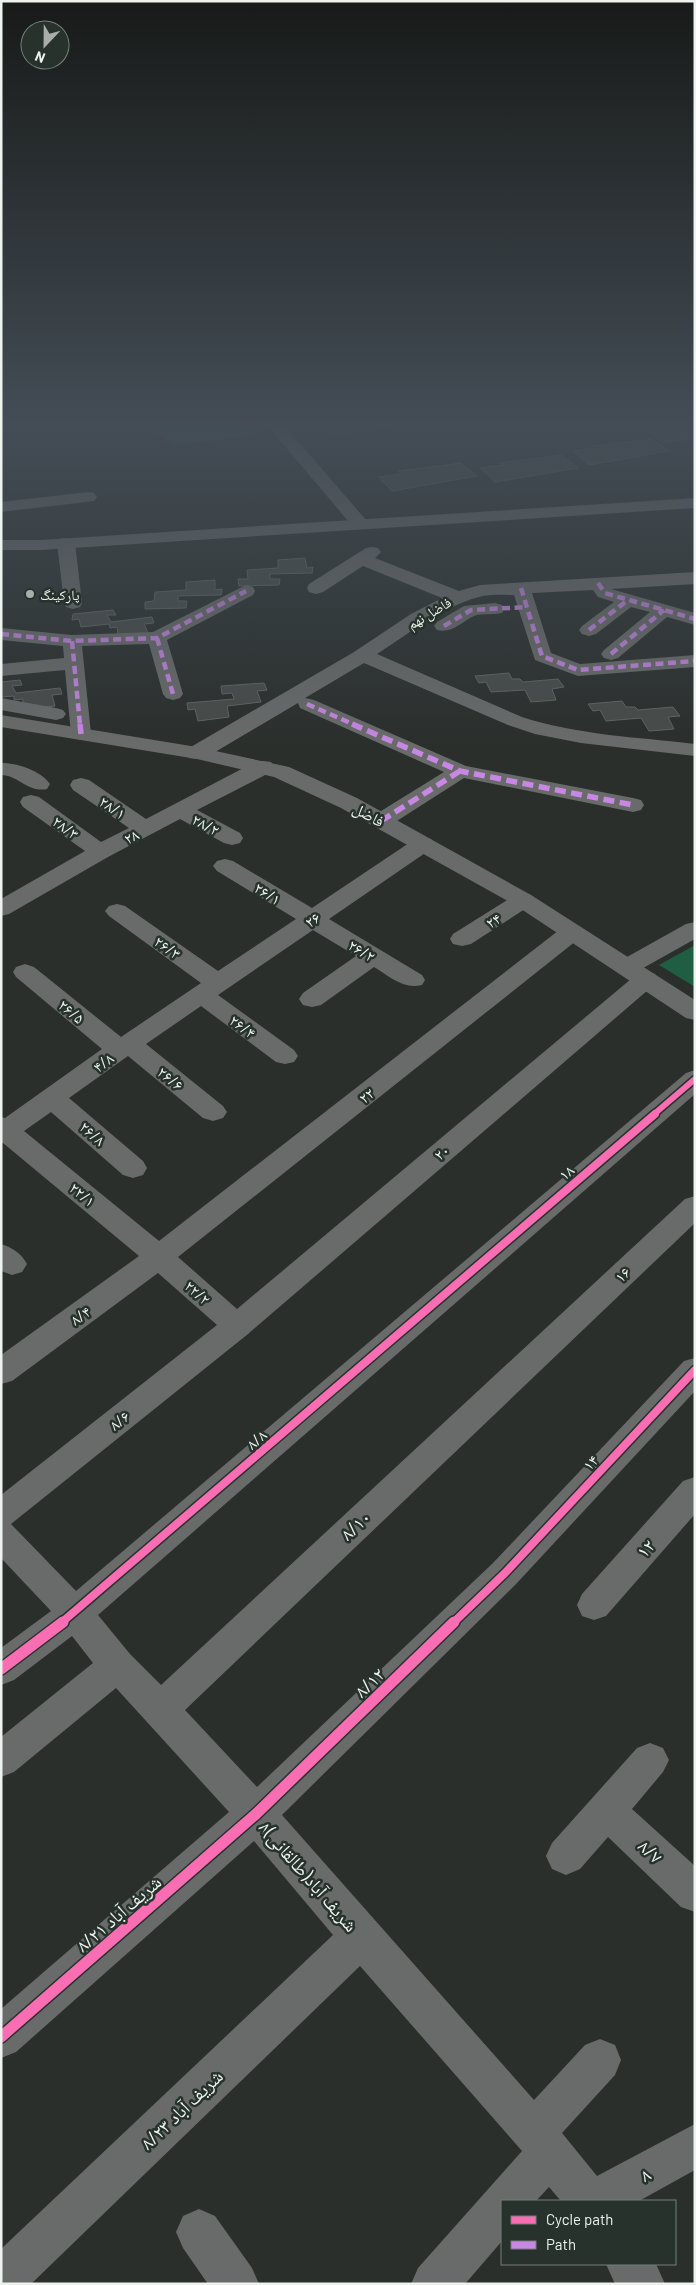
<svg xmlns="http://www.w3.org/2000/svg" width="696" height="2285" viewBox="0 0 696 2285" font-family="Barlow,'Noto Naskh Arabic',sans-serif">
<style>
.green{fill:#1f5e42}
.building{fill:#474b49;stroke:#606562}
.lines{fill:none;stroke-linecap:round;stroke-linejoin:round}
.minor{fill:#696b6a;fill-rule:evenodd}
.major{fill:#696b6a;fill-rule:evenodd}
.quiet-far1{stroke:#c787e3;stroke-width:4.5;stroke-dasharray:8 4.5;stroke-linecap:butt}
.quiet{stroke:#c787e3;stroke-width:5.5;stroke-dasharray:11 5.5;stroke-linecap:butt}
.cycleway-far2-casing{stroke:#27322c;stroke-width:9}
.cycleway-far1-casing{stroke:#27322c;stroke-width:11}
.cycleway-casing{stroke:#27322c;stroke-width:14}
.cycleway-far2{stroke:#f96db3;stroke-width:6}
.cycleway-far1{stroke:#f96db3;stroke-width:8}
.cycleway{stroke:#f96db3;stroke-width:11}
.poi-dot{fill:#a9aeab;stroke:#27322c;stroke-width:2}
.labels{text-anchor:middle;dominant-baseline:central;stroke-width:5;stroke-linejoin:round;paint-order:stroke}
.far-poi-label{font-size:14px;fill:#edf3ef;stroke:#27322c;text-anchor:start}
.far-street-label{font-size:14px;fill:#edf3ef;stroke:#27322c}
.street-label{font-size:16px;fill:#edf3ef;stroke:#27322c}
.near-street-label{font-size:19px;fill:#edf3ef;stroke:#27322c}
</style>
<rect width="100%" height="100%" fill="#2a2f2c"/>
<path class="green" d="M149,425H248L257,434L172,446Z
M695,945V987L659,965Z"/>
<path class="building" d="M324,425H392L333,435Z
M695,425V438L664,443L648,430L669,428L666,426L670,425Z
M652,439L669,451L589,465L574,451L595,448L592,446Z
M561,455L578,468L495,482L480,468L503,465L500,463Z
M461,463L477,476L392,491L379,477L401,474L399,471Z
M305,558L307,568L313,567L312,573L270,574V579H280L279,585L239,586L238,579H248L247,570L278,568V560Z
M215,580V590L222,589L221,595L178,596V601H187L186,608L145,609V602L154,601L155,592L186,590V582Z
M113,610L116,615H107L111,622L152,617L154,623L144,624L148,633L118,637L117,627L110,628L109,624L81,627L79,619L72,620L73,614Z
M509,673L512,679H520L523,682L558,679L564,687L552,689L556,700L531,702L525,690L491,692L486,682L479,683L475,676Z
M20,680L22,685L12,686L16,693L60,688L62,694L52,695L55,706L22,710L23,699L14,700V696L1,697V682Z
M264,683L267,690L257,691L261,702L227,706L229,717L198,721L195,709L188,710L187,703L234,699L232,693L222,694L221,686Z
M622,701L626,707H635L638,710L673,707L680,716L668,717L674,729L649,731L641,718L606,721L600,710L593,711L588,704Z"/>
<g class="lines">
<path class="minor" d="M267,425H284L366,520L369,524L366,528H354Z
M88,492L94,493L97,497L94,501L1,512V502Z
M66,538L72,539L75,543L82,603L80,607L73,609L66,607L64,603L57,543L60,539Z
M372,547L378,548L381,552L375,558L459,591L480,585L695,572V584L611,589L695,613V625L667,617L618,658L611,660L604,658L601,654L604,650L650,612L631,607L596,634L589,636L582,634L579,630L582,626L614,602L598,597L593,590L532,593L551,653L580,664L695,655V667L578,676L535,660L514,595C502,595 490,594 479,597C441,607 410,633 377,654L522,717C577,735 637,737 695,744V756L581,743L535,734L508,725L364,663L305,698L314,700L466,766L633,798L641,800L644,805L641,810L633,812L464,778L389,826L381,828L373,826L370,821L373,816L444,772L300,708L298,703L205,758L197,759L189,758L186,753L189,748L354,652L411,614L442,598L363,566L323,592L316,594L309,592L307,588L309,584L366,548Z
M246,585L253,587L255,591L253,595L167,640L183,694L180,698L173,700L166,698L163,694L149,644L82,646L91,734L88,738L81,740L74,738L71,734L65,670L1,676V664L64,658L63,646L1,640V628L72,635L153,632Z
M495,603L502,605L504,609L502,613C493,615 482,613 474,616C461,622 452,634 437,630L434,626L437,622L464,606Z
M1,698L56,708L63,710L66,714L63,718L56,720L1,710Z
M263,761L271,762L274,767L271,772L197,810L240,833L243,838L240,843L232,845L224,843L180,819L108,857L9,914L1,916V899L85,851L23,807L20,802L23,797L31,795L39,797L101,842L129,828L73,790L70,785L73,780L81,778L89,780L146,819L255,762Z
M1,763C17,763 40,770 50,784L47,789C28,793 18,775 1,775Z
M423,837L431,839L434,844L431,849L329,919L422,975L425,980L422,985C404,990 389,976 374,967L321,1005L312,1007L303,1005L299,999L303,993L356,956L313,930L218,995L294,1050L298,1056L294,1062L285,1064L276,1062L201,1006L146,1044L223,1106L227,1112L223,1118L213,1121L203,1118L128,1056L69,1098L143,1161L147,1168L143,1175L133,1178L123,1175L51,1112L24,1131L159,1241L563,927L572,925L581,927L584,932L581,937L178,1257L237,1309L637,974L646,971L655,974L658,979L655,984L248,1334L11,1524L76,1591L686,1073L695,1070V1094L98,1615L130,1654L161,1685L685,1199L695,1196V1223L185,1710L257,1787L493,1563L684,1361L695,1358V1391L517,1583L282,1815L534,2100L585,2045L600,2039L615,2045L621,2060L615,2075L562,2133L597,2176L695,2124V2170L639,2201H561L549,2187L536,2201H502V2241L465,2284H411L418,2268L522,2151L360,1966L31,2284H1V2249L333,1935L254,1841L16,2052L1,2058V2009L229,1812L116,1688L14,1772L1,1777V1737L93,1663L72,1636L14,1680L1,1685V1648L51,1611L1,1558V1495L217,1325L158,1273L12,1381L1,1384V1355L139,1256L3,1143H1V1117L5,1118L102,1049L16,977L13,972L16,967L25,964L34,967L121,1037L201,983L109,916L105,911L109,906L117,904L125,906L218,971L296,919L217,871L213,866L217,861L225,859L233,861L312,908L415,839Z
M523,893L531,895L535,900L531,905L471,944L462,946L453,944L450,939L453,934L515,895Z
M695,922V939L636,972L627,975L618,972L615,967L618,962L686,924Z
M1,1244C13,1248 21,1253 27,1264L22,1272L12,1275L1,1271Z
M695,1477V1514L606,1616L594,1620L582,1616L577,1605L582,1594L683,1481Z
M650,1743L663,1748L669,1760L663,1772L632,1809L695,1866V1912L681,1907L608,1837L580,1869L566,1875L552,1869L546,1856L552,1843L637,1748Z
M199,2209L215,2216L252,2268L259,2284H208L183,2248L176,2232L183,2216Z
M606,2264H656L665,2284H615Z"/>
<path class="major" d="M695,498V508L41,550H1V540H41Z
M1,715L197,747L289,767L357,798L531,895L695,1000V1020L686,1018L515,905L341,808L274,777L197,759L1,727Z"/>
<path class="quiet-far1" d="M598,583L605,593L695,619
M521,588L542,656L578,670L695,661
M444,626L471,610L527,607
M589,630L628,600
M1,634L72,641L157,638L246,591
M157,638L173,694
M72,641L80,725
M611,654L664,610
M307,704L355,725"/>
<path class="quiet" d="M80,724L81,734
M352,724L460,771L633,805
M381,821L460,771"/>
<g class="cycleway-far2-casing">
<path id="cycleway-far2" d="M653,1115L695,1079"/>
</g>
<g class="cycleway-far1-casing">
<path id="cycleway-far1" d="M61,1623L655,1114
M453,1623L505,1573L695,1370"/>
</g>
<g class="cycleway-casing">
<path id="cycleway" d="M1,1669L63,1622
M1,2037L256,1814L454,1622"/>
</g>
<use href="#cycleway-far2" class="cycleway-far2"/>
<use href="#cycleway-far1" class="cycleway-far1"/>
<use href="#cycleway" class="cycleway"/>
</g>
<linearGradient id="sky" x2="0" y2="1"><stop stop-color="#171a18"/><stop offset="0.57" stop-color="#444d56"/><stop offset="1" stop-color="#444d56" stop-opacity="0"/></linearGradient>
<rect width="696" height="745" fill="url(#sky)"/>
<circle class="poi-dot" cx="30" cy="594" r="5"/>
<g class="labels">
<g class="far-poi-label">
<text x="40" y="594">پارکینگ</text>
</g>
<g class="far-street-label">
<text transform="translate(429 613) rotate(-31)">فاضل نهم</text>
</g>
<g class="street-label">
<text transform="translate(113 807) rotate(34)">۲۸/۱</text>
<text transform="translate(369 814) rotate(29)">فاضل</text>
<text transform="translate(206 824) rotate(28)">۲۸/۲</text>
<text transform="translate(66 827) rotate(36)">۲۸/۳</text>
<text transform="translate(131 836) rotate(-28)">۲۸</text>
<text transform="translate(268 893) rotate(32)">۲۶/۱</text>
<text transform="translate(312 919) rotate(-34)">۲۶</text>
<text transform="translate(493 920) rotate(-32)">۲۴</text>
<text transform="translate(168 947) rotate(35)">۲۶/۳</text>
<text transform="translate(362 950) rotate(31)">۲۶/۲</text>
<text transform="translate(72 1011) rotate(40)">۲۶/۵</text>
<text transform="translate(243 1026) rotate(36)">۲۶/۴</text>
<text transform="translate(103 1062) rotate(-37)">۴/۸</text>
<text transform="translate(171 1078) rotate(39)">۲۶/۶</text>
<text transform="translate(366 1095) rotate(-38)">۲۲</text>
<text transform="translate(93 1133) rotate(41)">۲۶/۸</text>
<text transform="translate(441 1152) rotate(-40)">۲۰</text>
<text transform="translate(566 1172) rotate(-41)">۱۸</text>
<text transform="translate(83 1194) rotate(40)">۲۲/۱</text>
<text transform="translate(622 1274) rotate(-43)">۱۶</text>
<text transform="translate(198 1292) rotate(41)">۲۲/۲</text>
<text transform="translate(80 1315) rotate(-36)">۸/۴</text>
<text transform="translate(119 1420) rotate(-39)">۸/۶</text>
<text transform="translate(256 1439) rotate(-41)">۸/۸</text>
<text transform="translate(590 1462) rotate(-47)">۱۴</text>
</g>
<g class="near-street-label">
<text transform="translate(355 1525) rotate(-43)">۸/۱۰</text>
<text transform="translate(645 1548) rotate(-49)">۱۲</text>
<text transform="translate(369 1682) rotate(-44)">۸/۱۲</text>
<text transform="translate(651 1851) rotate(43)">۸/۷</text>
<text transform="translate(309 1876) rotate(49)">۸شریف آباد(طالقانی)</text>
<text transform="translate(118 1913) rotate(-41)">شریف آباد ۸/۲۱</text>
<text transform="translate(181 2109) rotate(-44)">شریف آباد ۸/۲۳</text>
<text transform="translate(645 2174) rotate(-29)">۸</text>
</g>
</g>
<rect width="696" height="2285" fill="none" stroke="#edf3ef" stroke-width="5"/>
<rect x="501" y="2200" width="175" height="65" fill="#27322c" stroke="#767f7a"/>
<rect x="511" y="2216" width="25" height="8" fill="#f96db3" stroke="#767f7a"/>
<text x="546" y="2225" font-size="15" fill="#edf3ef">Cycle path</text>
<rect x="511" y="2241" width="25" height="8" fill="#c787e3" stroke="#767f7a"/>
<text x="546" y="2250" font-size="15" fill="#edf3ef">Path</text>
<g transform="translate(45 45) rotate(202)"><circle r="24" fill="#27322c" stroke="#767f7a"/>
<path d="M0-4L9 19L0 12L-9 19Z" fill="#a9aeab"/>
<text y="-8" font-size="14" font-weight="bold" text-anchor="middle" fill="#edf3ef">N</text>
</g>
</svg>
